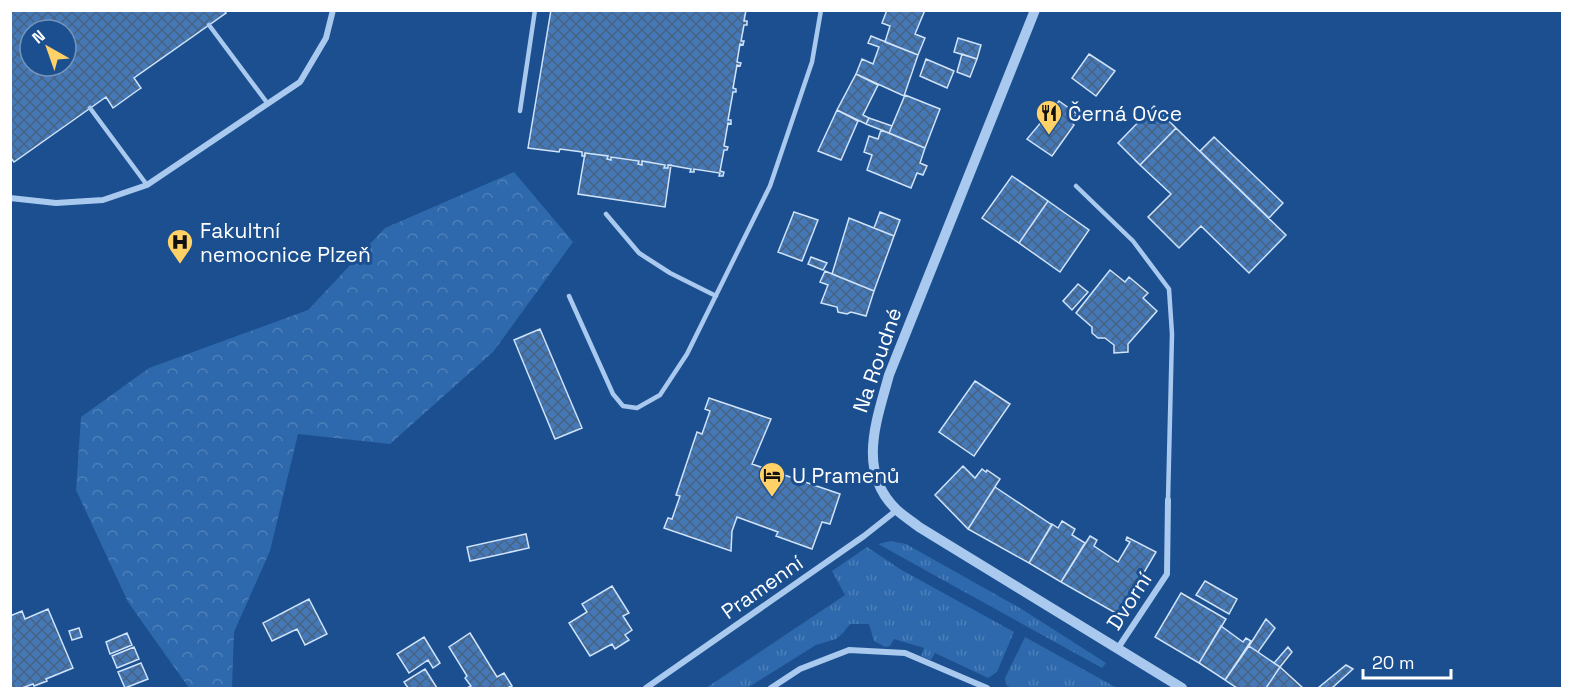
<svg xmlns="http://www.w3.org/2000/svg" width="1573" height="699" viewBox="0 0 1573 699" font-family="'Space Grotesk',sans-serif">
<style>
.grass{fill:url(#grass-tufts)}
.forest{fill:url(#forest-crowns)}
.building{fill:url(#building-cross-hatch);stroke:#cfe3fa;stroke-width:1.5;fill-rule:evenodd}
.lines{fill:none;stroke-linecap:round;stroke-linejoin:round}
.service{stroke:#a9c9ee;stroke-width:4.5}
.minor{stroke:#a9c9ee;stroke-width:6}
.tertiary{stroke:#a9c9ee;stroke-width:10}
.labels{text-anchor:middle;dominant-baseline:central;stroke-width:6;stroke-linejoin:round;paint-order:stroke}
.poi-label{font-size:21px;fill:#fff;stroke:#1b4f8f;text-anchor:start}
.street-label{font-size:21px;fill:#fff;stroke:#1b4f8f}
</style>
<defs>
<pattern id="grass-tufts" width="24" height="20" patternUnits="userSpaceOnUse" patternTransform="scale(1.5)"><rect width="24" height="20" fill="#2e69ad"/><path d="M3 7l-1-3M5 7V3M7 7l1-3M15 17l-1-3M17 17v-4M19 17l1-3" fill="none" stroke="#4d80b9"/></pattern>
<pattern id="forest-crowns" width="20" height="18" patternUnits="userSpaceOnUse" patternTransform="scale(1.5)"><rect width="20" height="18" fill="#2e69ad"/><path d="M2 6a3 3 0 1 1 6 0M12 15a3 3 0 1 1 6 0" fill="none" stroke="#4d80b9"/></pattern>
<pattern id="building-cross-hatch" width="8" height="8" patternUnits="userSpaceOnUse" patternTransform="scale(1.5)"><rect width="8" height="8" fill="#4478b7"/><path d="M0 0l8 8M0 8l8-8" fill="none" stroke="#486282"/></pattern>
</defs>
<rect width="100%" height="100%" fill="#1b4f8f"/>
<path class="grass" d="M891,541L906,544L1020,608L1106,663L1102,668L878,544Z
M867,547L900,569L1014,632L997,672L988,678L935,653L931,660L921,656L924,648L894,639L890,646L885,647L874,641L869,624H850L843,633L836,639L816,645L747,688H706L845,595L832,571Z
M1025,637L1117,688H1012L1006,685L1005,678Z"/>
<path class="forest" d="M514,172L573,242L493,352L390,444L298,434L270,551L234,632L232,688H189L128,602L76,490L81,417L149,368L308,310L385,228Z"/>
<path class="building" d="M10,10H224L226,13L134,78L141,88L138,90L113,108L106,97L14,162L10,157ZM30,30H66V66H30Z
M551,10H746L744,21H747V25H744L741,41H744L743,45L740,44L737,62L741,63L740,66L737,65L733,88L736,89V92H733L728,120H731V124L728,123L724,146L728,147L727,150H724L720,171L724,172L723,176H719L720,173L694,169V172H690L691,169L668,165V168H664L665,165L642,161V165L638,164L639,161L611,157V160L607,159L608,156L585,153V156H582V152L560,149L559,152L528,148Z
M887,10H925L915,34L925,38L918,55L885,42L890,26L882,23Z
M871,36L918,55L904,96L856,74L862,59L873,64L879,47L868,43Z
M958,38L981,45L977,59L954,52Z
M962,54L977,59L970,77L957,72Z
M1089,54L1115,71L1096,96L1072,78Z
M926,59L954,71L947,88L920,76Z
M856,74L878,85L863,115L869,118L866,124L837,110Z
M905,95L940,109L925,148L889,133Z
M1059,101L1077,114L1071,122L1074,125L1052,156L1027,139Z
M1154,106L1176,128L1140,165L1118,143Z
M837,110L858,121L841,160L818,151Z
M869,118L892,126L889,133L866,124Z
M1176,128L1286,235L1249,273L1201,226L1179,248L1148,217L1171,194L1140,165Z
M881,130L925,148L920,163L927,166L923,175L917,173L911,188L867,170L872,155L864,152L869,136L878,139Z
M1214,137L1283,203L1269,218L1200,151Z
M585,153L608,156L607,159L611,160V157L639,161L638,164L642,165V161L665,165L664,168H668V165H671L665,207L578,194Z
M1012,176L1048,201L1019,243L982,218Z
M1048,201L1089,230L1060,272L1019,243Z
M794,212L818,220L802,261L778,252Z
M880,212L900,220L894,236L874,228Z
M849,218L894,236L874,291L832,274Z
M811,257L827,263L823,270L808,264Z
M1110,270L1125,282L1129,277L1148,293L1143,298L1157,311L1128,344V352L1114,353V345L1105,338H1098L1092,333V327L1076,313Z
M825,271L874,291L866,316L851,312L847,314L838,312L837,307L821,303L828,285L820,282Z
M1078,284L1088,292L1072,310L1063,301Z
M540,329L582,428L555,439L514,340Z
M975,381L1010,404L974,456L939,432Z
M709,398L771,419L752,464L840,494L830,524L822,522L812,549L776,536L778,532L737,517L732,531L731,551L664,528L668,518L672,519L680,496L676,495L697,432L702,434L710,411L705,409Z
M963,466L975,478L982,469L986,472L987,470L1000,479L968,529L935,495Z
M995,487L1052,525L1029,563L968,529Z
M1062,521L1075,529L1072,535L1085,543L1061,582L1029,563L1052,524L1058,528Z
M526,534L529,548L470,561L467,547Z
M1090,536L1097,540L1094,546L1118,562L1130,542L1126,540L1127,537L1156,552L1119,615L1061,582Z
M1205,581L1237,599L1229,614L1196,595Z
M612,586L629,613L623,616L632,630L625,635L629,640L615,649L612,644L590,656L569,623L587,612L582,604Z
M1181,593L1226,619L1199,663L1155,637Z
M309,599L327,634L305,645L297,629L272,641L263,623Z
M48,609L73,668L46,679L47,681L34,686L33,684L22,688H10V616L22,611L25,619Z
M1266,619L1275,628L1258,652L1249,646Z
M1221,626L1243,642L1246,638L1251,641L1225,680L1199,663Z
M79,628L82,637L72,640L69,631Z
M127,633L132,645L110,654L106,642Z
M470,633L497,677L504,673L512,686L507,688H467L471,686L465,678L467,676L449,647Z
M424,637L440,663L433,668L428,660L409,673L397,654Z
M1249,646L1280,667L1266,688H1237L1225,680Z
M134,647L139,659L117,668L112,656Z
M1288,647L1292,652L1280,667L1274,663Z
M141,663L148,679L125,688L118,672Z
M1346,665L1353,669L1332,688H1318Z
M1280,667L1303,688H1266Z
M425,669L437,688H408L404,682Z"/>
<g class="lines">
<path class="service" d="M209,25L268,104
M90,108L147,185
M520,111L535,10
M1076,186L1133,241L1169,289L1172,334L1168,500
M606,214L639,253L670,273L716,296
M569,296L613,394L623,406L637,408L660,395L687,354L770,186L812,62L821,10"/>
<path class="minor" d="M10,198L56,203L103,200L147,185L300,82L326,38L333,10
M1118,648L1167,574L1168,500
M646,688L864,536L897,510
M771,688L800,669L849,650L905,653L987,688"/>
<path class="tertiary" d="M1035,10L889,375C877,420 856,471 897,510C903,516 912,521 919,527L1182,688"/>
</g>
<defs>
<g id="restaurant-pin" transform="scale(1.35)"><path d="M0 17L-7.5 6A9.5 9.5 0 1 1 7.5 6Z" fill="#ffd166" stroke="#1b4f8f"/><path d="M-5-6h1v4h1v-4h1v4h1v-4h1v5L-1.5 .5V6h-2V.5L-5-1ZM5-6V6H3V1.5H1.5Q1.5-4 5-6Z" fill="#111"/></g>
<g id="hospital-pin" transform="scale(1.35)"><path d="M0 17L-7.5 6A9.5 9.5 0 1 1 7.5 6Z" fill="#ffd166" stroke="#1b4f8f"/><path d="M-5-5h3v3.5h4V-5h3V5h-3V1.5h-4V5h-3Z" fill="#111"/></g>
<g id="hotel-pin" transform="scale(1.35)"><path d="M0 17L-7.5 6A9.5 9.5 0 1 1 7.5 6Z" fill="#ffd166" stroke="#1b4f8f"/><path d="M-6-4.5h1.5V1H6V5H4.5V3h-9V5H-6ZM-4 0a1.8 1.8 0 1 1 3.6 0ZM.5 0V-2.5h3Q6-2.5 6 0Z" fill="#111"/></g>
</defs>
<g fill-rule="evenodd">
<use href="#restaurant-pin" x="1049" y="113"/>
<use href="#hospital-pin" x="180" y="242"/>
<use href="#hotel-pin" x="772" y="475"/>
</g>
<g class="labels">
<g class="poi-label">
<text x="1068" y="113">Černá Ovce</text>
<text x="200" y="230">Fakultní<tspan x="200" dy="24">nemocnice Plzeň</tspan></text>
<text x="792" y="475">U Pramenů</text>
</g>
<g class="street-label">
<text transform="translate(877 360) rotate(-71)">Na Roudné</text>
<text transform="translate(762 587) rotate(-35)">Pramenní</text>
<text transform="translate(1129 601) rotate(-57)">Dvorní</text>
</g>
</g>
<rect width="1573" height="699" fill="none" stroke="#ffffff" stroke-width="24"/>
<g transform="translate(48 48) rotate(320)"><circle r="28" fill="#1b4f8f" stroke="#7695bc" stroke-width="1.5"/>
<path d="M0-4.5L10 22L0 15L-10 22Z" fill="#ffd166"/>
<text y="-9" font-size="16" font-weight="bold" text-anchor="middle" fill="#ffffff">N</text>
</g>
<path d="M1363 669v9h88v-9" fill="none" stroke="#ffffff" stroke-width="3"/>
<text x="1372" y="669" font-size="18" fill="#ffffff" stroke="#1b4f8f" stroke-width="4.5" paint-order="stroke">20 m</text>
</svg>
